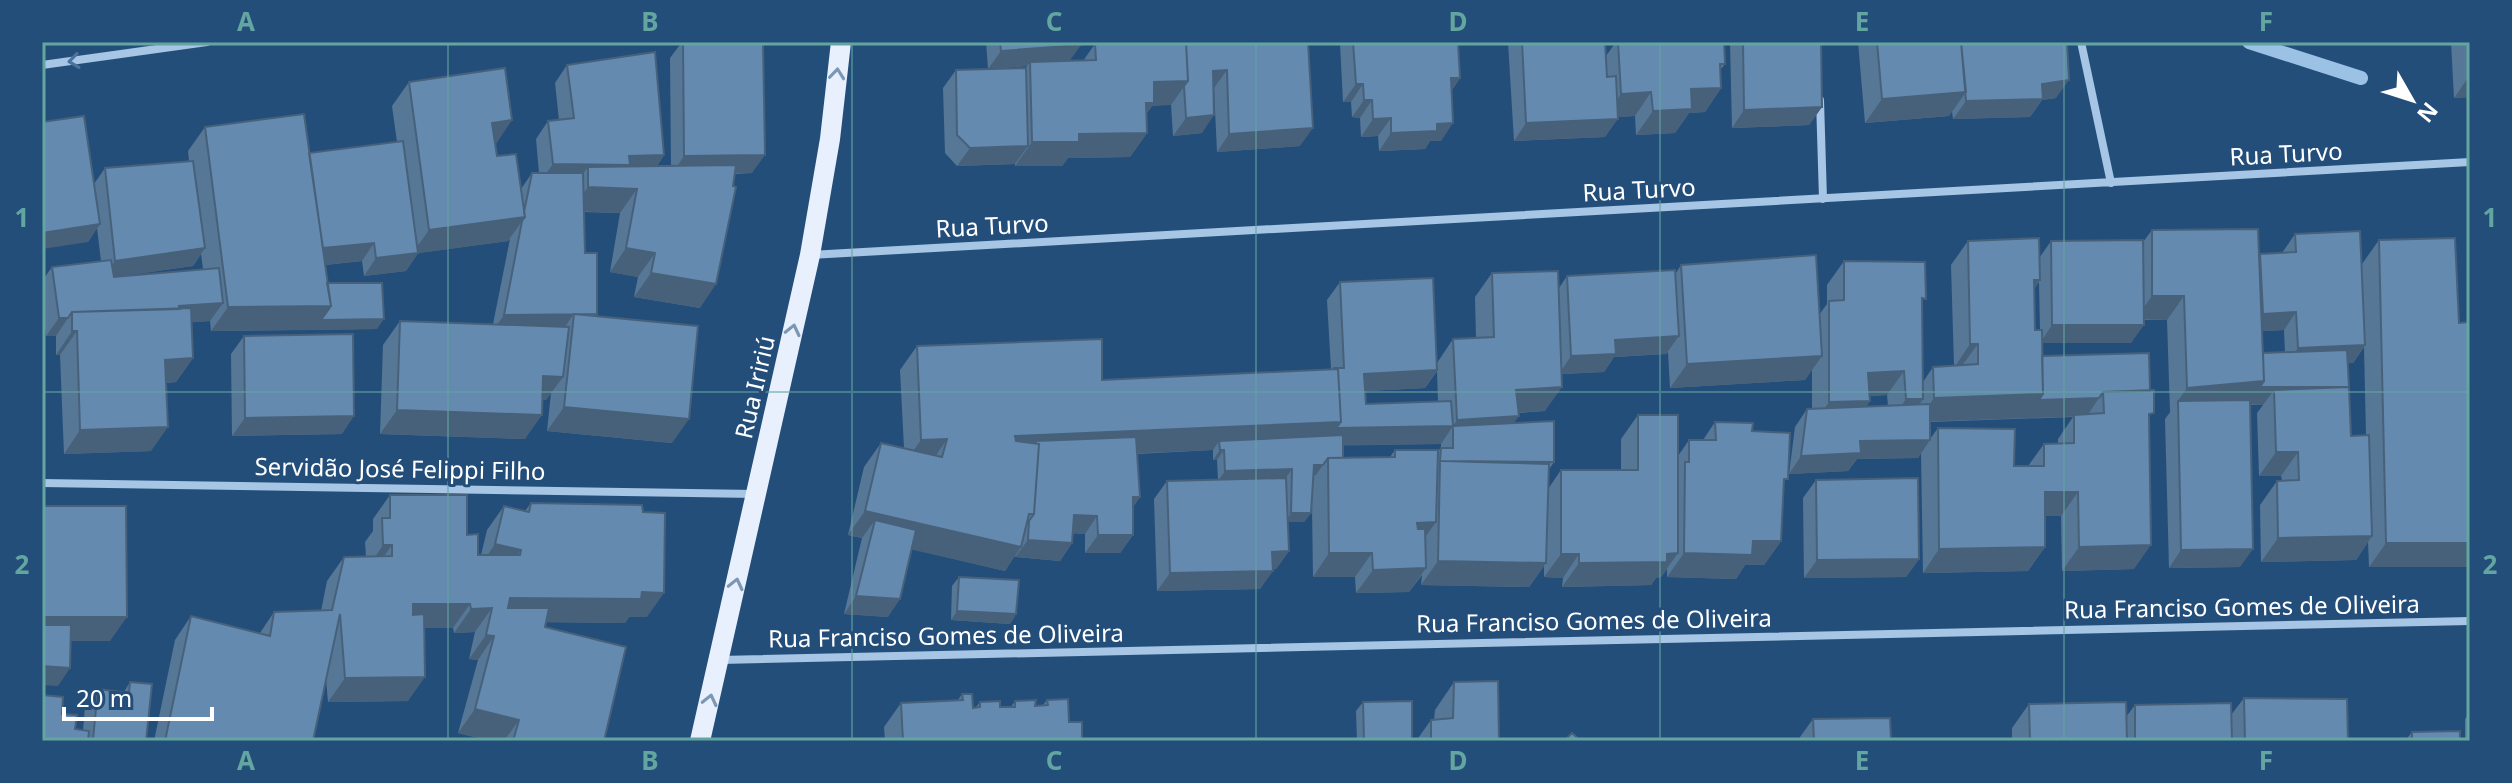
<svg xmlns="http://www.w3.org/2000/svg" width="2512" height="783" viewBox="0 0 2512 783" font-family="'Noto Sans',sans-serif">
<style>
.lines{fill:none;stroke-linecap:round;stroke-linejoin:round}
.stream{stroke:#9bc1e5;stroke-width:14}
.minor{stroke:#a7c5e4;stroke-width:8}
.primary{stroke:#e7f0fc;stroke-width:20}
.wall{fill:#577797;fill-rule:evenodd}
.shaded-wall{fill:#47617b}
.building{fill:#658ab0;stroke:#47617b;stroke-width:2}
.oneway{stroke:#4b729a}
.oneway2{stroke:#7c97b4}
.grid{fill:none;stroke:#63a6a1;stroke-width:2;stroke-opacity:0.55}
.labels{text-anchor:middle;dominant-baseline:central;stroke-width:6;stroke-linejoin:round;paint-order:stroke}
.street-label{font-size:24px;fill:#fff;stroke:#244e7a}
.neatline{fill:none;stroke:#63a6a1;stroke-width:3}
.grid-label{font-size:26px;text-anchor:middle;font-weight:bold;fill:#63a6a1}
</style>
<rect width="100%" height="100%" fill="#244e7a"/>
<g class="lines">
<path class="stream" d="M2249,42L2361,78"/>
<path class="minor" d="M2081,42L2111,183
M42,65L207,42
M1820,100L1823,199
M810,255L2470,162
M42,483L756,494
M720,660L2470,621"/>
<path class="primary" d="M700,741L810,255L830,139L841,42"/>
</g>
<path class="wall" d="M682,42H763L752,173L735,174L700,308L634,297L638,277L610,272L620,213L584,212L585,253L597,314L596,316L672,443L547,431L551,393L546,400H543L525,439L380,434L383,345L400,321L493,324L510,239L508,241L418,253L406,271L364,276L362,261L325,265L327,283L377,329L211,331L210,321L192,322L193,358L176,382L166,383L151,451L64,454L60,355H56V336H46L42,306V281L52,267L101,261L97,228L88,242L94,184L105,168L189,161L188,151L205,127L309,153L397,142L392,106L409,82L495,144L497,156L521,189L532,173H539L536,139L548,121L559,120L555,83L567,65L664,155L657,166H671L670,58ZM201,254L203,269L114,277L193,266Z
M986,42H1080L1069,61H1083L1095,44H1232L1300,146L1217,152L1214,88L1202,133L1173,136L1171,104L1152,106L1146,114L1147,133L1130,157L1068,158L1062,166H1015V164L957,166L945,153L943,88L956,70L1025,68L1027,66L988,69Z
M1341,42H1458L1460,78L1452,90L1441,141H1430L1425,149L1379,151L1378,136L1361,137L1360,118L1352,117L1351,102H1343L1340,44Z
M1508,42H1605L1606,56L1616,42H1724L1725,64L1720,70L1721,88L1705,112L1689,113L1675,133L1636,135L1635,116L1618,117L1605,137L1514,141Z
M1730,42H1821L1822,107L1809,125L1732,128Z
M1858,42H2067L2056,98L2042,100L2030,117L1953,119L1952,111L1949,116L1865,123Z
M2451,42H2470V97L2454,98Z
M2152,230L2259,256L2260,254L2282,253L2295,234L2362,264L2379,240L2459,323L2470,322V567H2369L2368,542L2356,560L2261,562L2260,505L2277,481L2282,480L2281,476H2259L2257,413L2263,405H2250L2240,567L2169,568L2165,419L2171,411L2170,412L2167,320H2144L2131,343H2042V356L2149,420L2134,569L2062,571L2061,516H2045V547L2028,571L1923,573L1921,453L1918,458L1857,459L1848,471L1789,474L1795,427L1807,409H1812V369L1805,380L1670,388L1668,352L1666,354L1614,357L1604,372L1562,374L1545,411L1518,413L1514,423L1554,462L1548,471V489L1561,470H1621V439L1638,415L1678,456L1689,440H1703L1715,422L1752,431L1783,485L1781,541L1764,565H1745L1736,579L1667,577V569L1661,577L1656,578L1651,585L1562,587L1563,578L1544,577V566L1529,587L1421,585L1422,575L1409,592L1356,593L1355,577H1313L1312,507L1311,513L1304,522H1288L1289,551L1276,569H1273L1260,589L1157,591L1154,499L1167,481L1218,480L1217,460H1213V450L1137,454L1140,497L1133,507V535L1120,553H1085V534L1073,533L1072,543L1060,561L1015,557V555L1005,571L912,549L888,617L844,614L862,538L848,535L864,467L881,443L904,448L900,370L917,346L1102,380L1331,369L1327,300L1340,282L1437,363L1453,339L1476,338L1475,297L1492,273L1559,288L1567,276L1676,273L1681,265L1819,315L1827,304V285L1844,261L1922,304L1923,382L1933,367L1954,366L1951,265L1968,241L2040,257L2051,241L2143,242ZM2039,282L2040,330H2035L2034,289ZM2284,330L2285,353H2263L2262,331ZM2364,347L2366,435L2351,436L2348,363H2353ZM1437,371L1438,401L1366,404L1365,391L1425,388ZM1887,395L1888,406L1866,407L1870,401V396ZM2073,417L2058,439V444H2044L2028,466H2014L1938,428L1930,439V422ZM1441,444V448L1438,451L1395,450L1390,457L1343,458V445Z
M244,336L342,434L232,436L231,354Z
M1816,480L1919,559L1906,577L1804,578L1803,498Z
M390,495L467,535L478,555H481L487,530L504,506L525,511L531,503L647,617H629L625,623L546,622L545,627L604,741H491L458,733L478,660L469,659L475,632L454,633L453,628H424L408,701L328,702L326,679L313,741H154L175,640L191,616L260,633L274,612L321,611L327,581L344,557H366L365,542L373,531V519Z
M959,577L1016,614L1010,624L951,620L952,586Z
M130,682L146,741H42L62,714L75,729L83,730L85,707L98,689L124,692Z
M1454,682L1499,741H1416L1431,720H1434L1435,710Z
M962,694L973,708L976,707L980,702L1000,707H1011L1015,701L1035,706L1043,705L1047,700L1069,722L1082,741H885L884,727L901,703L958,700Z
M2244,698L2348,741H2012V728L2029,704L2126,717L2135,705L2231,715Z
M1363,702L1412,741H1357L1356,711Z
M2470,712V741H2465V719Z
M1813,719L1891,741H1800V737Z
M2412,732L2460,741H2405Z"/>
<path class="shaded-wall" d="M1081,45L1068,63L1030,62L1027,66L988,69L1001,51Z
M1227,70L1214,88L1201,89L1213,71Z
M2470,75V97L2454,98Z
M1451,78H1460L1448,96Z
M2069,80L2056,98L2042,100L2030,117L1953,119L1966,101L2042,84Z
M1188,81L1171,105L1152,106L1138,127L1154,82Z
M1356,84H1363L1351,102H1343Z
M1721,88L1705,112L1689,113L1675,133L1636,135L1653,111L1691,89Z
M1651,92L1635,116L1604,118L1621,94Z
M1966,92L1949,116L1865,123L1882,99Z
M1364,100H1372L1360,118L1352,117Z
M1822,107L1809,125L1732,128L1744,110Z
M1214,115L1202,133L1173,136L1186,118Z
M1391,118L1378,136L1361,137L1373,119Z
M1618,119L1605,137L1514,141L1526,123Z
M512,120L496,144L492,123Z
M1453,123L1441,141H1430L1425,149L1379,151L1391,133L1437,124Z
M1313,128L1300,146L1217,152L1229,134Z
M1147,133L1130,157L1068,158L1062,166H1015L1032,142L1079,134Z
M1028,146L1015,164L957,166L970,148Z
M664,155L652,173L588,167L577,182H540L553,164L629,156Z
M765,155L752,173L672,174L684,156Z
M588,187L637,189L620,213L571,211Z
M525,217L508,241L412,254L429,230Z
M100,224L88,242L42,249V233Z
M374,243L362,261L305,267L318,249Z
M205,248L193,266L103,279L115,261Z
M626,248L655,253L638,277L610,272Z
M418,253L406,271L364,276L376,258Z
M651,273L716,284L700,308L634,297Z
M2034,280H2040L2024,304Z
M2152,296H2184L2167,320L2135,319Z
M223,303L210,321L77,331L60,355H56L72,331L179,306Z
M331,306L314,330L211,331L228,307Z
M2296,312L2284,330L2250,332L2263,314Z
M504,315H573L561,333H491Z
M59,318H68L56,336H46Z
M384,319L377,329L314,330L321,320Z
M2052,325H2144L2131,343H2040Z
M1679,336L1666,354L1614,357L1604,372L1559,374L1571,356L1615,340Z
M1970,344H1978L1961,367L1954,368Z
M2365,345L2353,363L2286,366L2298,348Z
M1822,356L1805,380L1670,388L1687,364Z
M193,358L176,382L149,384L165,360Z
M1437,370L1425,388L1351,392L1364,374Z
M1904,371L1887,395L1852,397L1868,373Z
M543,376L563,377L546,400H527Z
M2264,381L2349,388L2274,390L2263,405L2178,401L2170,412L2187,388Z
M1562,387L1545,411L1499,414L1516,390Z
M2043,394L2099,398L2087,416L1917,422L1934,398Z
M1906,399H1923L1906,423H1889Z
M1870,401L1853,425L1812,426L1829,402Z
M564,407L689,419L672,443L547,431Z
M397,410L542,415L525,439L380,434Z
M354,416L342,434L232,436L245,418Z
M1519,416L1502,440L1453,426L1457,420Z
M1341,422L1453,426L1441,444L1324,446L1219,441L1213,450L1035,458L1036,441L1024,459L999,460L1015,436Z
M168,427L151,451L64,454L80,430Z
M947,439L931,463L904,464L921,440Z
M1930,440L1918,458L1857,459L1848,471L1789,474L1801,456L1860,441Z
M1220,450H1224L1217,460H1213Z
M2276,452H2298L2281,476H2259Z
M1314,465H1323L1316,475H1307Z
M1292,469L1285,479L1218,481L1225,471Z
M2045,492H2078L2061,516H2028Z
M1133,497H1140L1127,515Z
M865,511L1021,547L1005,571L870,540L875,520L862,538L848,535Z
M1291,513H1311L1304,522H1285Z
M1074,515L1097,516L1085,534L1061,533Z
M1436,522L1419,546L1417,523Z
M1098,535H1133L1120,553H1085Z
M2372,536L2356,560L2261,562L2278,538Z
M1028,540L1072,543L1060,561L1015,557Z
M1753,541H1781L1764,565H1745L1736,579L1667,577L1684,553Z
M2386,543H2470V567H2369Z
M495,544L521,550L504,574L479,568Z
M383,545H392L375,569H367Z
M2151,545L2134,569L2062,571L2079,547Z
M2045,547L2028,571L1923,573L1939,549Z
M2253,549L2240,567L2169,568L2181,550Z
M1289,551L1276,569L1260,570L1272,552Z
M1329,553H1372L1355,577H1313Z
M1678,553L1661,577L1656,578L1651,585L1562,587L1579,563Z
M1561,554H1579L1563,578L1544,577Z
M1919,559L1906,577L1804,578L1817,560Z
M1438,561L1546,563L1529,587L1421,585Z
M1426,568L1409,592L1356,593L1373,570Z
M1273,571L1260,589L1157,591L1170,573Z
M642,592L664,593L647,617H629L625,623L494,622L510,598Z
M856,596L900,599L888,617L844,614Z
M413,604H470L453,628H396Z
M492,608L475,632L454,633L471,609Z
M957,611L1016,614L1010,624L951,620Z
M42,617H127L110,641H42Z
M486,635L494,636L478,660L469,659Z
M42,666L70,668L58,686L42,685Z
M425,677L408,701L328,702L345,678Z
M475,709L519,720L504,741H491L458,733Z"/>
<path class="building" d="M683,42H763L765,155L684,156Z
M1000,42H1080L1081,45L1001,51Z
M1114,42H1186L1188,81L1154,82V103H1146L1147,133L1079,134V142H1032L1030,62L1096,60L1095,44Z
M1186,42H1232V44L1260,42H1308L1313,128L1229,134L1227,70L1213,71L1214,115L1186,118L1184,86L1188,81Z
M1353,42H1458L1460,78H1451L1453,123L1437,124V131L1391,133V118L1373,119L1372,100H1364L1363,84H1356Z
M1522,42H1605L1607,77L1616,76L1618,119L1526,123Z
M1618,42H1724L1725,64H1720L1721,88L1691,89L1692,109L1653,111L1651,92L1621,94Z
M1743,42H1821L1822,107L1744,110Z
M1877,42H1961L1966,92L1882,99Z
M1961,42H2067L2069,80L2042,84L2043,99L1966,101Z
M655,52L664,155L629,156L630,165L553,164L548,121L574,118L567,65Z
M505,68L512,120L492,123L497,156L516,154L525,217L429,230L409,82Z
M1026,68L1028,146L970,148L957,135L956,70Z
M304,114L331,306L228,307L205,127Z
M84,116L100,224L42,233V122Z
M403,141L418,253L376,258L374,243L323,248L309,153Z
M193,161L205,248L115,261L105,168Z
M736,165L733,186L736,187L716,284L651,273L655,253L626,248L637,189L588,187V167Z
M532,173H583L585,253H597V314L504,315L522,221L525,217L524,212Z
M2258,229L2264,381L2187,388L2184,296H2152V230Z
M2360,231L2365,345L2298,348L2296,312L2263,314L2260,254L2296,252L2295,234Z
M2039,238L2040,280H2034L2035,330H2042L2043,394L1934,398L1933,367L1978,364V344H1970L1968,241Z
M2455,238L2459,323L2470,322V543H2386L2379,240Z
M2143,240L2144,325H2052L2051,241Z
M1816,255L1822,356L1687,364L1681,265Z
M111,260L114,277L219,268L223,303L179,306L180,309L72,312L68,318H59L52,267Z
M1844,261L1925,262L1926,299L1922,298L1923,399H1906L1904,371L1868,373L1870,401L1829,402V301L1844,300Z
M1675,270L1679,336L1615,340L1616,354L1571,356L1567,276Z
M1558,271L1562,387L1516,390L1519,416L1457,420L1453,339L1494,337L1492,273Z
M1433,278L1437,370L1364,374L1366,404L1451,401L1453,426L1336,428L1341,422L1338,369H1334V368H1344L1340,282Z
M327,283H382L384,319L321,320L331,306Z
M191,308L193,358L165,360L168,427L80,430L77,331H72V312Z
M574,314L698,326L689,419L564,407Z
M400,321L569,327L563,377L543,376L542,415L397,410Z
M353,334L354,416L245,418L244,336Z
M1102,339V380L1338,369L1341,422L1015,436L1016,441L1039,444L1034,514H1029L1021,547L865,511L881,443L942,457L947,439L921,440L917,346Z
M2347,350L2349,387H2260L2264,381L2263,353Z
M2149,353L2150,391L2103,392L2099,398L2039,400L2043,394L2042,356Z
M2349,387L2351,436L2369,435L2372,536L2278,538L2277,481L2299,480L2298,452H2276L2274,390Z
M2154,390V413L2149,414L2151,545L2079,547L2078,492H2045V547L1939,549L1938,428L2015,429L2014,466H2044V444L2074,443V415L2104,413L2103,392Z
M2250,400L2253,549L2181,550L2178,401Z
M1930,404V440L1860,441L1861,453L1801,456L1807,409Z
M1638,415H1678V553L1667,554V562L1579,563V554H1561V470H1638Z
M1554,421V462L1440,461L1441,448H1453V426Z
M1715,422L1753,423L1752,431L1790,433L1788,479H1784L1781,541H1753L1752,555L1684,553L1685,462H1689V440H1716Z
M1343,435V458H1328L1323,465H1314L1311,513H1291L1292,469L1225,471L1224,450H1220L1219,441Z
M1136,437L1140,497H1133V535H1098L1097,516L1074,515L1072,543L1028,540L1029,521L1034,514L1039,444H1036V441Z
M1395,450H1438L1436,522L1417,523L1418,529H1425L1426,568L1373,570L1372,553H1329L1328,458L1395,457Z
M1440,461L1549,464L1546,563L1438,561Z
M1286,478L1289,551L1272,552L1273,571L1170,573L1167,481Z
M1918,478L1919,559L1817,560L1816,480Z
M390,495H467V535L478,534V555H520L521,550L495,544L504,506L529,512L531,503L642,505L643,512L665,513L664,593L642,592L641,599L510,598L508,608H549L545,627L626,647L604,741H513L519,720L475,709L494,636L486,635L492,608L471,609L470,604H413V615L424,614L425,677L345,678L340,614L313,741H165L191,616L270,636L274,612L332,610L344,557L392,556V545H383L382,518H390Z
M42,506H126L127,617H42Z
M875,520L916,530L900,599L856,596Z
M959,577L1019,580L1016,614L957,611Z
M42,625H71L70,668L42,666Z
M1498,681L1499,741H1431V720L1453,718L1454,682Z
M130,682L152,684L146,741H109L93,739L98,689L129,693Z
M962,694H972L973,708L980,707V702L1000,701V707H1015V701L1036,700L1035,706L1048,705L1047,700L1068,699L1069,722H1082V741H903L901,703L963,700Z
M42,695L63,697L62,714L77,715L75,729L89,731L88,741H42Z
M2244,698L2347,699L2348,741H2245Z
M1412,701V741H1364L1363,702Z
M2126,702L2127,741H2030L2029,704Z
M2231,703L2232,741H2135V705Z
M1890,718L1891,741H1814L1813,719Z
M2460,731V741H2412V732Z
M1572,733L1581,741H1564Z"/>
<defs><path id="oneway-chevron" d="M-2-3.5L2.5 0L-2 3.5" fill="none" stroke-width="1.6" stroke-linecap="round" stroke-linejoin="round" transform="scale(2)"/></defs>
<use class="oneway" href="#oneway-chevron" transform="translate(74 61) rotate(172)"/>
<g class="oneway2">
<use href="#oneway-chevron" transform="translate(837 74) rotate(-84)"/>
<use href="#oneway-chevron" transform="translate(793 330) rotate(-77)"/>
<use href="#oneway-chevron" transform="translate(736 584) rotate(-77)"/>
<use href="#oneway-chevron" transform="translate(710 700) rotate(-77)"/>
</g>
<path class="grid" d="M448,42V741M852,42V741M1256,42V741M1660,42V741M2064,42V741M42,392H2470"/>
<g class="labels">
<g class="street-label">
<text transform="translate(2286 153) rotate(-3)">Rua Turvo</text>
<text transform="translate(1639 189) rotate(-3)">Rua Turvo</text>
<text transform="translate(992 225) rotate(-3)">Rua Turvo</text>
<text transform="translate(754 387) rotate(-77)">Rua Iririú</text>
<text transform="translate(400 468) rotate(1)">Servidão José Felippi Filho</text>
<text transform="translate(2242 606) rotate(-1)">Rua Franciso Gomes de Oliveira</text>
<text transform="translate(1594 620) rotate(-1)">Rua Franciso Gomes de Oliveira</text>
<text transform="translate(946 635) rotate(-1)">Rua Franciso Gomes de Oliveira</text>
</g>
</g>
<rect width="2512" height="783" fill="none" stroke="#244e7a" stroke-width="88"/>
<g transform="translate(2412 100) rotate(129)" stroke="#244e7a" stroke-width="6" paint-order="stroke">
<path d="M0-6L14 30L0 20L-14 30Z" fill="#ffffff"/>
<text y="-12" font-size="22" font-weight="bold" text-anchor="middle" fill="#ffffff">N</text>
</g>
<path d="M64 707v12h148v-12" fill="none" stroke="#ffffff" stroke-width="4"/>
<text x="76" y="707" font-size="24" fill="#ffffff" stroke="#244e7a" stroke-width="6" paint-order="stroke">20 m</text>
<rect x="44" y="44" width="2424" height="695" class="neatline"/>
<g class="grid-label">
<text x="246" y="31">A</text>
<text x="650" y="31">B</text>
<text x="1054" y="31">C</text>
<text x="1458" y="31">D</text>
<text x="1862" y="31">E</text>
<text x="2266" y="31">F</text>
<text x="22" y="227">1</text>
<text x="2490" y="227">1</text>
<text x="22" y="574">2</text>
<text x="2490" y="574">2</text>
<text x="246" y="770">A</text>
<text x="650" y="770">B</text>
<text x="1054" y="770">C</text>
<text x="1458" y="770">D</text>
<text x="1862" y="770">E</text>
<text x="2266" y="770">F</text>
</g>
</svg>
